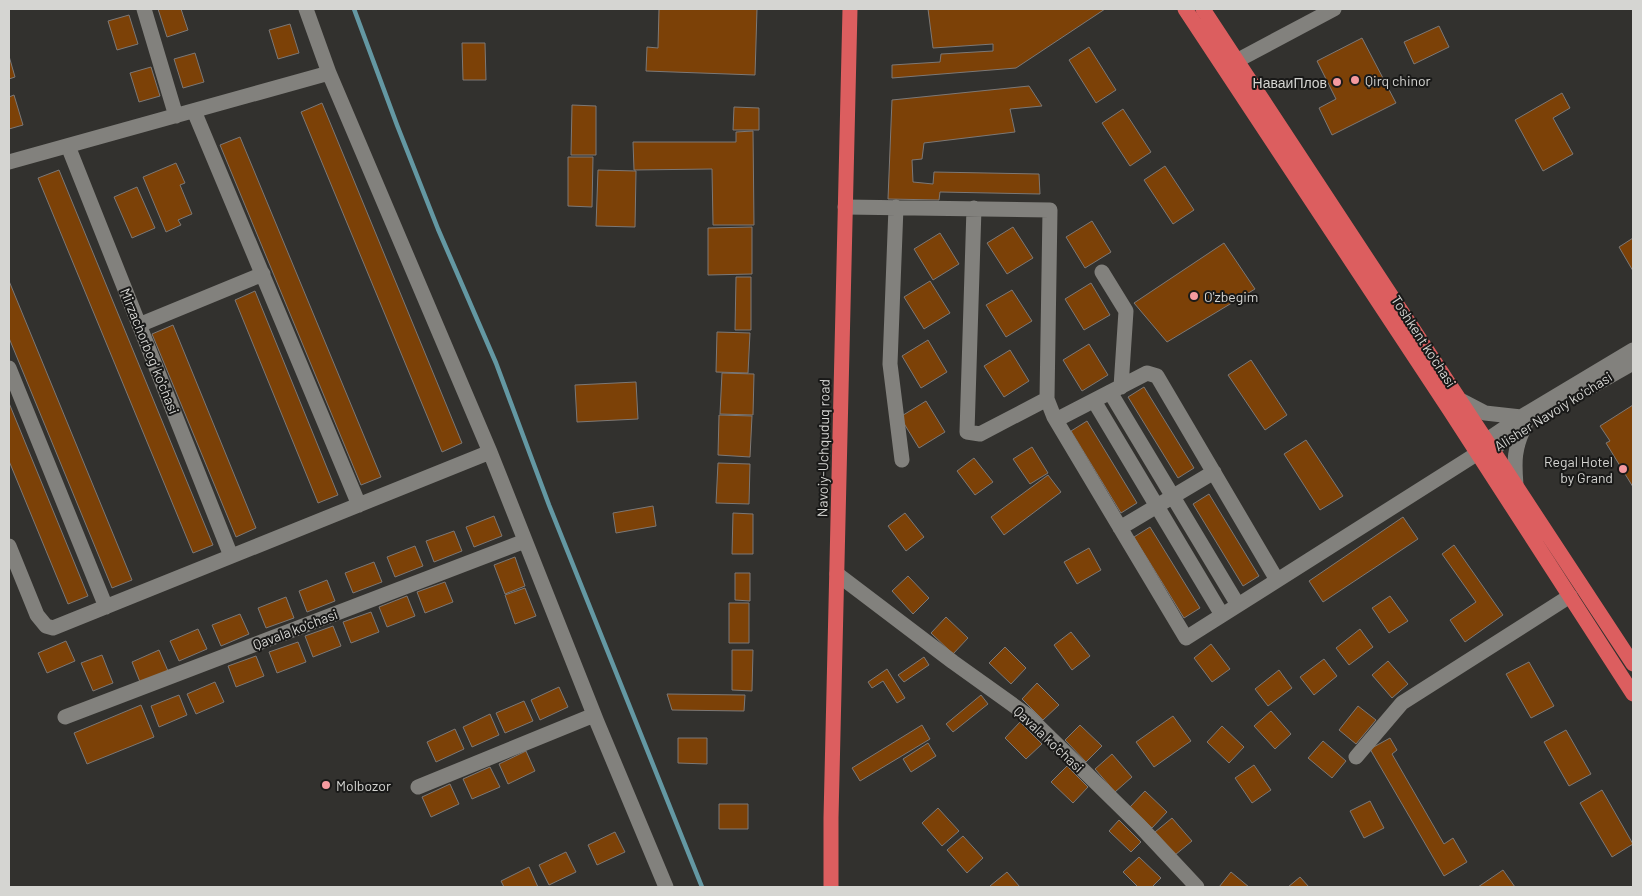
<svg xmlns="http://www.w3.org/2000/svg" width="1642" height="896" viewBox="0 0 1642 896" font-family="Barlow,sans-serif">
<style>
.lines{fill:none;stroke-linecap:round;stroke-linejoin:round}
.stream{stroke:#6498a3;stroke-width:4.5}
.building{fill:#7c4107;stroke:#7c7876}
.street{stroke:#82817d;stroke-width:15}
.secondary{stroke:#82817d;stroke-width:15}
.highway{stroke:#dc5e5f;stroke-width:15}
.poi-dot{fill:#f49a9f;stroke:#191918;stroke-width:2}
.labels{text-anchor:middle;dominant-baseline:central;stroke-width:4;stroke-linejoin:round;paint-order:stroke}
.poi-label{font-size:14px;fill:#d5d5d2;stroke:#191918;text-anchor:start}
.street-label{font-size:14px;fill:#d5d5d2;stroke:#191918}
</style>
<rect width="100%" height="100%" fill="#32312e"/>
<g class="lines">
<path class="stream" d="M354,9L397,125L438,229L496,363L549,505L702,887"/>
</g>
<path class="building" d="M158,9H181L188,30L167,37Z
M659,9H757L755,75L646,71L647,47L658,48Z
M928,9H1105L1016,68L892,78V65L940,62L941,54L993,51V44L933,48Z
M129,15L138,44L117,50L108,21Z
M290,24L299,53L278,59L269,30Z
M1439,26L1449,47L1414,64L1404,42Z
M1362,38L1396,103L1332,135L1319,108L1336,99L1317,61Z
M462,43H485L486,80H463Z
M1089,47L1116,90L1096,103L1069,60Z
M195,53L204,82L183,88L174,59Z
M9,56L15,77L9,79Z
M151,67L160,96L139,102L130,73Z
M1029,86L1042,106L1010,109L1015,132L924,143L922,159L912,160L913,182L933,184L934,172L1039,174L1040,194L940,192L939,200L888,199L892,100Z
M1562,93L1570,108L1553,118L1573,154L1543,171L1515,120Z
M14,95L23,125L9,129V97Z
M322,103L462,443L442,452L301,112Z
M572,105L596,106V155H571Z
M734,107L759,108V130H733Z
M1123,109L1151,152L1130,166L1102,123Z
M753,131L754,225H713L712,169L634,170L633,142H736V132Z
M240,137L381,477L361,485L220,145Z
M568,157H593L592,207L568,206Z
M176,163L185,183L180,185L192,214L178,220L181,225L166,232L143,177Z
M1165,166L1194,210L1173,224L1144,180Z
M59,170L213,545L193,553L38,178Z
M598,170L636,171L635,227L596,226Z
M137,187L155,228L132,238L114,197Z
M1092,221L1111,252L1085,268L1066,237Z
M752,227V274L708,275V228Z
M1013,227L1033,258L1007,274L987,243Z
M940,233L959,264L933,280L914,249Z
M1633,238V271L1619,247Z
M1224,243L1255,289L1167,342L1134,303Z
M736,277H751V330H735Z
M9,281L132,580L112,588L9,338Z
M930,281L950,313L924,329L904,297Z
M1091,283L1110,315L1084,330L1065,299Z
M1012,290L1032,321L1006,337L986,305Z
M255,291L338,495L318,503L235,300Z
M173,325L256,528L236,537L152,334Z
M717,332L750,333L748,373L716,372Z
M928,340L947,372L921,388L902,356Z
M1089,344L1108,375L1082,391L1063,360Z
M1010,350L1029,381L1004,397L984,366Z
M1251,360L1287,415L1265,430L1228,375Z
M722,373L754,374L753,415L720,414Z
M636,382L638,419L577,422L575,385Z
M1144,387L1194,468L1178,478L1128,397Z
M926,401L945,432L919,448L900,417Z
M9,403L88,596L68,604L9,461Z
M1633,405V487L1606,443L1610,441L1600,426Z
M719,415L752,416L750,457L718,455Z
M1087,421L1137,503L1121,513L1071,431Z
M1306,440L1343,496L1320,510L1284,454Z
M1032,447L1048,473L1030,484L1013,459Z
M974,458L993,482L975,495L957,471Z
M718,463L750,464L749,504L716,503Z
M1048,475L1061,492L1004,535L991,517Z
M1209,494L1259,576L1243,586L1193,504Z
M653,506L656,526L616,533L613,513Z
M733,513L753,514V554H732Z
M905,513L924,537L906,551L888,526Z
M494,516L502,536L474,547L466,527Z
M1403,517L1418,539L1323,602L1309,581Z
M1150,527L1200,608L1184,618L1134,537Z
M454,531L462,551L434,562L426,541Z
M1454,545L1503,615L1465,642L1450,620L1476,602L1442,554Z
M415,546L423,566L395,577L387,557Z
M1089,548L1101,570L1077,584L1064,562Z
M515,557L525,586L505,594L494,565Z
M374,562L382,582L353,593L345,573Z
M735,573H750V601L735,600Z
M908,576L929,598L913,614L892,591Z
M327,580L335,601L307,612L299,591Z
M445,582L453,602L425,613L417,592Z
M525,588L536,616L515,624L505,595Z
M407,596L415,616L387,627L379,607Z
M1390,596L1408,621L1389,633L1372,608Z
M286,597L294,618L266,628L258,608Z
M729,603H749V643H729Z
M371,612L379,632L351,643L343,622Z
M240,614L249,634L221,646L212,625Z
M946,617L968,638L953,654L931,633Z
M333,626L341,646L313,657L305,636Z
M198,629L207,649L179,661L170,641Z
M1360,629L1373,647L1349,665L1336,648Z
M1071,632L1090,656L1072,670L1054,645Z
M66,641L75,661L47,673L38,653Z
M298,642L306,662L277,673L269,652Z
M1211,644L1230,669L1212,682L1194,658Z
M1005,647L1026,668L1011,684L989,663Z
M159,650L168,671L140,682L132,662Z
M732,650H753L752,691L732,690Z
M102,655L113,683L93,691L81,663Z
M256,656L264,676L236,687L228,666Z
M924,657L929,665L904,682L898,675Z
M1324,659L1337,676L1314,695L1300,677Z
M1388,661L1408,684L1392,698L1372,675Z
M1529,662L1554,706L1531,718L1506,674Z
M887,669L905,698L897,703L883,681L872,688L868,682Z
M1279,670L1292,688L1268,706L1255,689Z
M215,682L224,702L196,714L187,694Z
M1037,683L1059,705L1043,720L1022,699Z
M559,687L568,707L540,720L531,700Z
M667,694L745,695L744,711L672,710Z
M179,695L187,715L159,727L151,706Z
M981,695L988,704L953,732L946,724Z
M524,701L533,721L505,733L496,713Z
M141,705L154,737L87,764L74,733Z
M1358,706L1376,720L1356,744L1339,730Z
M1271,711L1291,734L1275,749L1254,726Z
M490,714L499,735L472,747L463,727Z
M1173,716L1191,741L1154,767L1136,742Z
M1020,722L1042,744L1026,759L1005,738Z
M922,725L930,739L860,781L852,768Z
M1080,725L1102,746L1086,762L1065,740Z
M1222,726L1244,747L1229,763L1207,742Z
M455,729L464,749L436,762L427,742Z
M1566,730L1591,774L1569,786L1544,742Z
M678,738H707V764L678,763Z
M1390,738L1397,750L1392,754L1444,844L1453,838L1467,862L1444,876L1370,749Z
M1323,741L1346,761L1332,778L1308,758Z
M928,743L936,756L911,772L903,759Z
M526,751L535,771L508,784L499,764Z
M1112,754L1132,777L1115,792L1095,769Z
M1254,765L1271,790L1252,803L1235,778Z
M1067,766L1088,787L1073,803L1051,782Z
M490,767L500,787L472,799L463,779Z
M450,784L459,804L431,817L422,797Z
M1602,790L1633,844L1612,857L1580,803Z
M1145,791L1167,812L1152,828L1130,807Z
M1370,801L1384,828L1364,838L1350,811Z
M719,804H748V829H719Z
M938,808L959,831L942,846L922,823Z
M1172,818L1192,841L1175,855L1155,832Z
M1119,820L1141,842L1131,852L1109,831Z
M615,832L625,852L597,865L588,845Z
M963,836L983,858L967,873L947,850Z
M566,852L576,872L549,885L539,865Z
M1139,857L1161,878L1152,887H1138L1123,872Z
M529,867L538,887H504L501,881Z
M1503,870L1515,887H1478Z
M1007,872L1020,887H991L990,886Z
M1231,872L1249,887H1219Z
M1300,877L1309,887H1288Z"/>
<g class="lines">
<path class="street" d="M144,9L176,116
M306,9L329,73L490,452L597,722L666,887
M1225,67L1334,9
M194,111L359,505
M68,146L231,556
M9,162L329,73
M845,207L1050,210L1047,399L1054,417L1186,638L1478,453
M896,207L890,364L902,460
M974,208L967,432L980,434L1047,399
M1102,272L1126,311L1121,387
M139,325L263,274
M9,368L106,607
M1110,392L1238,605
M1094,401L1222,615
M1056,420L1147,373L1157,376L1277,580
M1120,528L1214,472
M9,546L37,615L46,626L53,628L490,452
M837,574L953,662L1027,715L1139,825L1197,887
M65,717L525,541
M1356,757L1402,703L1570,596
M418,787L594,715"/>
<path class="secondary" d="M1589,388L1633,363
M1462,401L1485,413L1521,417
M1479,452L1487,440L1521,417L1633,350
M1479,453L1493,449L1521,428
M1516,485C1514,461 1514,448 1525,426"/>
<path class="highway" d="M1185,9L1449,409L1633,694
M1203,9L1633,664
M831,887V818L850,9"/>
</g>
<g class="poi-dot">
<circle cx="1355" cy="80" r="5"/>
<circle cx="1337" cy="82" r="5"/>
<circle cx="1194" cy="296" r="5"/>
<circle cx="1623" cy="469" r="5"/>
<circle cx="326" cy="785" r="5"/>
</g>
<g class="labels">
<g class="poi-label">
<text x="1365" y="80">Qirq chinor</text>
<text x="1327" y="82" text-anchor="end">НаваиПлов</text>
<text x="1204" y="296">O'zbegim</text>
<text x="1613" y="461" text-anchor="end">Regal Hotel<tspan x="1613" dy="16">by Grand</tspan></text>
<text x="336" y="785">Molbozor</text>
</g>
<g class="street-label">
<text transform="translate(1424 341) rotate(57)">Toshkent ko'chasi</text>
<text transform="translate(150 351) rotate(68)">Mirzachorbog' ko'chasi</text>
<text transform="translate(1553 411) rotate(-32)">Alisher Navoiy ko'chasi</text>
<text transform="translate(823 448) rotate(-89)">Navoiy-Uchquduq road</text>
<text transform="translate(295 629) rotate(-21)">Qavala ko'chasi</text>
<text transform="translate(1049 739) rotate(43)">Qavala ko'chasi</text>
</g>
</g>
<rect width="1642" height="896" fill="none" stroke="#d5d5d2" stroke-width="20"/>
</svg>
